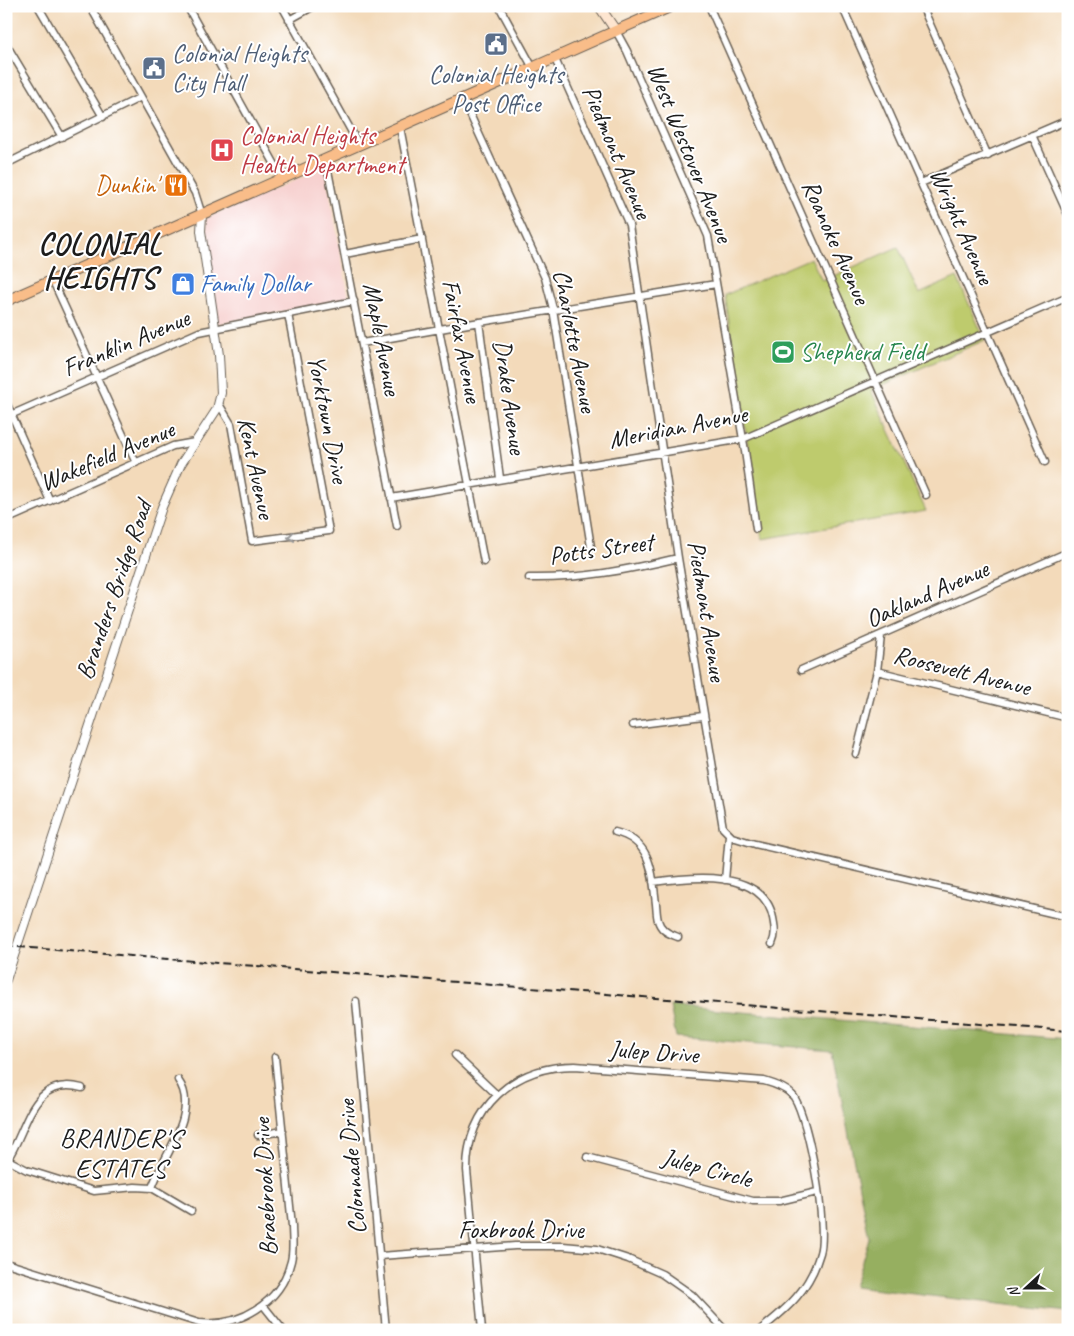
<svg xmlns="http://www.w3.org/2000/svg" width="1074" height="1336" viewBox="0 0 1074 1336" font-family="Caveat,sans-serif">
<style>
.built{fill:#f7d0cf}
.green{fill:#becb6d;stroke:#6d7444}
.forest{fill:#96af60;stroke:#59663e}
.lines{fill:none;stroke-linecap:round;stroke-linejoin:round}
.minor-casing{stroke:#675e53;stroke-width:9}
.tertiary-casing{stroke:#675e53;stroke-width:10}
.secondary-casing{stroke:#675e53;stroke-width:11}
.primary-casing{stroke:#675e53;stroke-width:12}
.minor{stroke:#fff;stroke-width:6}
.tertiary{stroke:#fff;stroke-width:8}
.secondary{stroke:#fde5d0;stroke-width:9}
.primary{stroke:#f9bd89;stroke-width:10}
.rail{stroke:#1c1c1c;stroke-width:2;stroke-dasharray:8 4;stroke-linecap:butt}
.oneway{stroke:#999}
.labels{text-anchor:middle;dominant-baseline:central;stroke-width:4;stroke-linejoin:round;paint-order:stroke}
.service-label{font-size:25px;fill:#4e5e75;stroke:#fff;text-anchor:start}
.health-label{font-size:25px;fill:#be3a42;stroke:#fff;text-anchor:start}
.street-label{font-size:25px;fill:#1c1c1c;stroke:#fff}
.food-label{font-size:25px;fill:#c56008;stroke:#fff;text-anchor:end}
.shop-label{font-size:25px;fill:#366cbe;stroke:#fff;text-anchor:start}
.leisure-label{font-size:25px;fill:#27864d;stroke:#fff;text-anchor:start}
.neighbourhood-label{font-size:26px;letter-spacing:1px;fill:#1c1c1c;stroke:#fff}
.district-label{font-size:30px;font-weight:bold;letter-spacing:1px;fill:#1c1c1c;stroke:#fff}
</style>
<rect width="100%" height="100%" fill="#fff"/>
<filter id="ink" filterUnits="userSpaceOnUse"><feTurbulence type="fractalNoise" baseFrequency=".02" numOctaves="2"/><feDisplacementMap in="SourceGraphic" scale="10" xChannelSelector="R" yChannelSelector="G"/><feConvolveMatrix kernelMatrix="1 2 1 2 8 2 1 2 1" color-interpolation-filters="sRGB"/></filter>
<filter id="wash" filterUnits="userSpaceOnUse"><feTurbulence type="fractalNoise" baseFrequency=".0096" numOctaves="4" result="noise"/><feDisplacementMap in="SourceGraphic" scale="20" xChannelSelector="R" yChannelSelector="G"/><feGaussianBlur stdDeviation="1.12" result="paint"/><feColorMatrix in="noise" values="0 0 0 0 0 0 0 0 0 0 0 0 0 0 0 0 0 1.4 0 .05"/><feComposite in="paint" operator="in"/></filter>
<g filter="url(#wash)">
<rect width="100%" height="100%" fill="#f3daba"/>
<path class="built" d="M325,168L349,299L217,324L206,218Z"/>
<path class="green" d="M898,247L919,294L957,277L985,340L871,390L926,511L762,539L725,295L811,258L822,281Z"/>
<path class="forest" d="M670,1006L1068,1039V1312L854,1287L869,1238L832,1050L676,1037Z"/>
</g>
<g filter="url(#ink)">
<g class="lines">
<g class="minor-casing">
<path id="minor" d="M38,6L103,117
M90,6L195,193L202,215
M187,6L283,179
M282,6L359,145
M499,6L533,68
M709,6L926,495
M842,6L1045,462
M922,6L988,156
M289,20L314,6
M616,31L627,51L708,236L745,451L756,529
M6,44L62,137
M555,59L629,225L678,558L723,828L732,837L755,844L1068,917
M463,99L545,278L553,309L591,547
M400,127L484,562
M1032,135L1068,215
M326,160L397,526
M6,164L141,97
M921,183L1068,120
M345,254L422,239
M53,281L136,463
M479,322L500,478
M362,343L468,324L716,284
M6,402L50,501
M219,404L231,424L252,541L329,531L288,314
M6,417L199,332L354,301
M391,498L743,439L1068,297
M6,520L173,446L195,442
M529,578C581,579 628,570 678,558
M801,670L1068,552
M877,671L1068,718
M633,725L703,716
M856,754L877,671L881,636
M615,832C652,841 652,872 656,904C657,913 656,923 664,930C667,933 673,935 678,937
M725,880L729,835
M653,882C690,877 763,868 773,918C775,928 776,935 772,944
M356,1001L386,1330
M455,1055L497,1095
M258,1135L283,1131
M587,1157L753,1201H779L817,1192
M6,1159L27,1170L94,1191L135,1187L152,1188L191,1211
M7,1160C28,1129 31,1075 82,1088
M152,1188C162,1157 201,1111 178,1080
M380,1256L515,1246H563L597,1249L628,1259L662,1274L692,1295L725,1330
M6,1263L199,1323C240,1327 281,1303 291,1261C294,1249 292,1237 292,1226L275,1057
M263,1305L283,1330
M482,1330L467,1170C467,1107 514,1066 575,1066L764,1081C775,1084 787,1088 794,1097C809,1120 828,1227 820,1253C810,1289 788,1308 760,1330"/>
</g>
<g class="tertiary-casing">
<path id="tertiary" d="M6,980L162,507L181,464L217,409L221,393L219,355L201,231L202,215"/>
</g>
<g class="secondary-casing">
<path id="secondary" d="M599,6L616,31"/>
</g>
<g class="primary-casing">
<path id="primary" d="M6,301L672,6"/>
</g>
<use href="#minor" class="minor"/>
<use href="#tertiary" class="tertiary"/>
<use href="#secondary" class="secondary"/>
<use href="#primary" class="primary"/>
<path class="rail" d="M6,946L1068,1031"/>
</g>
<defs><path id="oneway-chevron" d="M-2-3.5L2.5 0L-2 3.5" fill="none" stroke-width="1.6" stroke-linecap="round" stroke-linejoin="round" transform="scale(1.25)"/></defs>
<use class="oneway" href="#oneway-chevron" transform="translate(291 537) rotate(172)"/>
</g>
<defs>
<g id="civic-square" transform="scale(1.25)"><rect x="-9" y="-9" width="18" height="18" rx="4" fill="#5c6f8a" stroke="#fff"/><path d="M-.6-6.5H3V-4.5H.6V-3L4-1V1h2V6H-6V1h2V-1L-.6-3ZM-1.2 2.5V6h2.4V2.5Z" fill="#fff"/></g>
<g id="hospital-square" transform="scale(1.25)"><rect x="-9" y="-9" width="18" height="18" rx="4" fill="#e0444e" stroke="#fff"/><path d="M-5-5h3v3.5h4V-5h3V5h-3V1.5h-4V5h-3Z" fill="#fff"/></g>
<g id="restaurant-square" transform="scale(1.25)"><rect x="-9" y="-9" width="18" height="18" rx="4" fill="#e8710a" stroke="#fff"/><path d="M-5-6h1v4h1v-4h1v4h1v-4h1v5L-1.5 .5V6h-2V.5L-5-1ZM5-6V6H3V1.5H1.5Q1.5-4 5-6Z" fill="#fff"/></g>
<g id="shop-square" transform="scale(1.25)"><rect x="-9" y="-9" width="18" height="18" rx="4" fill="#3f7fe0" stroke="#fff"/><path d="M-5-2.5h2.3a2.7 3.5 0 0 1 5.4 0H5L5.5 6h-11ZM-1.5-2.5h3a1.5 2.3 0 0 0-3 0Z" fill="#fff"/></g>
<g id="stadium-square" transform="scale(1.25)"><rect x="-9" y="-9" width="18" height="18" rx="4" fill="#2e9e5b" stroke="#fff"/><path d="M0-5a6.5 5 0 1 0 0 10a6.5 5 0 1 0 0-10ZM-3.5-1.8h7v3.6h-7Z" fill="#fff"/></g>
</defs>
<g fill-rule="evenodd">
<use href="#civic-square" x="496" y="44"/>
<use href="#civic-square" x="154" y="68"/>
<use href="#hospital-square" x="222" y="150"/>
<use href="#restaurant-square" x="176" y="185"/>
<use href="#shop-square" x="183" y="284"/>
<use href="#stadium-square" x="783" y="352"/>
</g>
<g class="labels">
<g class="service-label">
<text x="172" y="54">Colonial Heights<tspan x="172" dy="29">City Hall</tspan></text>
<text x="496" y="75" text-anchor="middle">Colonial Heights<tspan x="496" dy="29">Post Office</tspan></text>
</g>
<g class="health-label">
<text x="240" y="136">Colonial Heights<tspan x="240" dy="29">Health Department</tspan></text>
</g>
<g class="street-label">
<text transform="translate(617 152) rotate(67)">Piedmont Avenue</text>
<text transform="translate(690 153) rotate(68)">West Westover Avenue</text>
<text transform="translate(962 226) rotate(66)">Wright Avenue</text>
<text transform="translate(836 242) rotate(66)">Roanoke Avenue</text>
<text transform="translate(382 339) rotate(79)">Maple Avenue</text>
<text transform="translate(462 341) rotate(79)">Fairfax Avenue</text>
<text transform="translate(575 341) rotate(79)">Charlotte Avenue</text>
<text transform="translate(126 343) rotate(-23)">Franklin Avenue</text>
<text transform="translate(510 397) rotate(82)">Drake Avenue</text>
<text transform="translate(328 419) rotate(79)">Yorktown Drive</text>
<text transform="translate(678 427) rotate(-11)">Meridian Avenue</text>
<text transform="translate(107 456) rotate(-23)">Wakefield Avenue</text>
<text transform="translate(256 468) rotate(78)">Kent Avenue</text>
<text transform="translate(601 549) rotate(-8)">Potts Street</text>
<text transform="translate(114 590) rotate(-71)">Branders Bridge Road</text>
<text transform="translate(927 594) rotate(-24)">Oakland Avenue</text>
<text transform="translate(707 611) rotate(81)">Piedmont Avenue</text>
<text transform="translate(962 671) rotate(14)">Roosevelt Avenue</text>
<text transform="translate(654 1052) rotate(4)">Julep Drive</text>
<text transform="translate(352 1167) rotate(-95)">Colonnade Drive</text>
<text transform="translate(707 1168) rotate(15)">Julep Circle</text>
<text transform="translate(265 1187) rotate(-93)">Braebrook Drive</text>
<text x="521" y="1230">Foxbrook Drive</text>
</g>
<g class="food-label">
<text x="158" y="185">Dunkin'</text>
</g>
<g class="shop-label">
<text x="200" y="284">Family Dollar</text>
</g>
<g class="leisure-label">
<text x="800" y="352">Shepherd Field</text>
</g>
<g class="neighbourhood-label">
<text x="121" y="1138">BRANDER'S<tspan x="121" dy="30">ESTATES</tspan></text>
</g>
<g class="district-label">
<text x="100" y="244">COLONIAL<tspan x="100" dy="34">HEIGHTS</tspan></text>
</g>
</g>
<rect width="1074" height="1336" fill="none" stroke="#fff" stroke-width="25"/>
<g transform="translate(1026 1288) rotate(249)" stroke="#ffffff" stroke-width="4" paint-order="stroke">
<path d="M0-4L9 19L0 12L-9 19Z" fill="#1c1c1c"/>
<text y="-8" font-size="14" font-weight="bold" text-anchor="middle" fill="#1c1c1c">N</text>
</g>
</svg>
